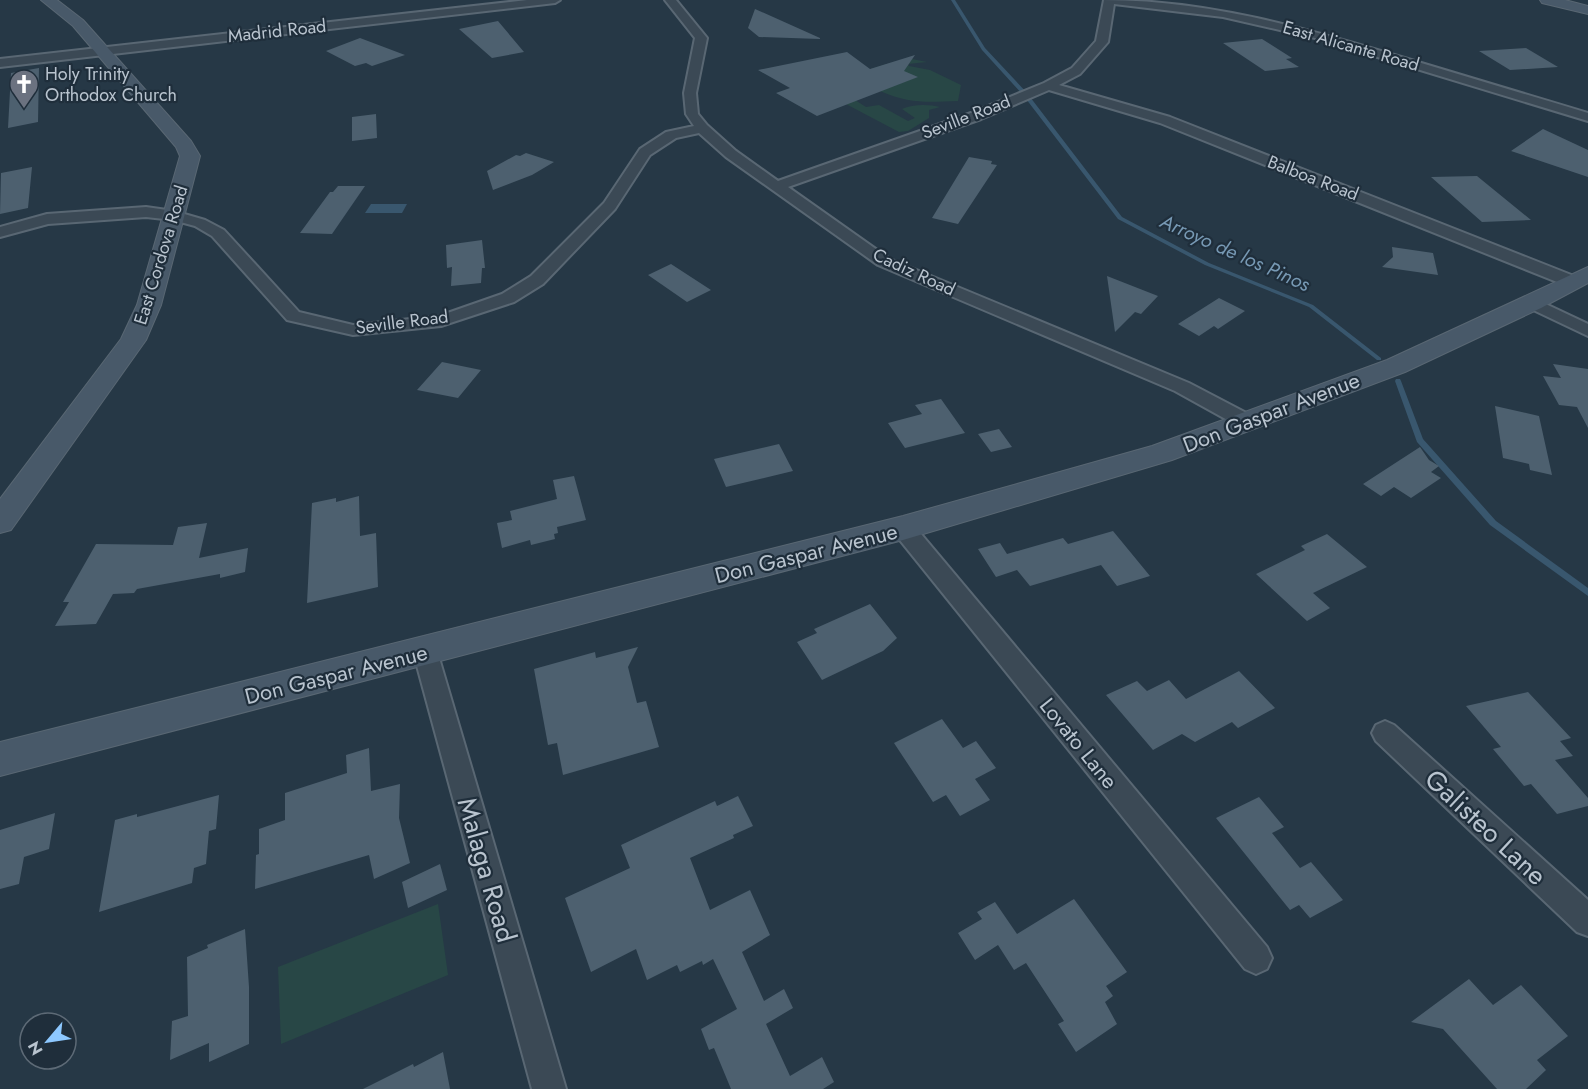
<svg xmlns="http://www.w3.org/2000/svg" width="1588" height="1089" viewBox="0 0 1588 1089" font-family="Jost,sans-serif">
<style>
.green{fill:#284746}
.water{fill:#39576e}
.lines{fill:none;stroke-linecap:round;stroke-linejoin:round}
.stream{fill:#39576e;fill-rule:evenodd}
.building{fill:#4d606f}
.street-casing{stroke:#596773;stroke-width:4}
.secondary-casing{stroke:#596773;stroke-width:2}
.street{fill:#3b4955;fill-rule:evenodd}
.secondary{fill:#485969;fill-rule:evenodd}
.labels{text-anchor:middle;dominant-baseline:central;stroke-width:4.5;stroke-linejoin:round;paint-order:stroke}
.far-street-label{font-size:18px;fill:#b9c4cf;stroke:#1f2e3b}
.far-poi-label{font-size:18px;fill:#b9c4cf;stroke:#1f2e3b;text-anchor:start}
.far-water-label{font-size:20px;font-style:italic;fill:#7799b4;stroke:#1f2e3b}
.street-label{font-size:22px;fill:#b9c4cf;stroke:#1f2e3b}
.near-street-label{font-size:27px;fill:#b9c4cf;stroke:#1f2e3b}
</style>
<rect width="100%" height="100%" fill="#263846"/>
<path class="green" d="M912,59L927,62L908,64L909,66L930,70L961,85L958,101C926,102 910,104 880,91L917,77L848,76L890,63L896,66Z
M855,100L866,107L879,105L908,121L915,118L902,109C912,104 929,104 940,107L929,110V118L908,131L899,132L844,103Z
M438,904L448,975L281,1044L278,967Z"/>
<path class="water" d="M371,204H407L402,213H365Z"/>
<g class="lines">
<path class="stream" d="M951,0H955L985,48L1027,93L1122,217L1209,263L1313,305L1381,358V360H1377L1309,307L1205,265L1118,219L1023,95L982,50Z
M1396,379H1400L1401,381L1423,439L1496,521L1588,588V596L1490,525L1417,442L1395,381Z"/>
</g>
<path class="building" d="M755,9L820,38V39L759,37L748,28Z
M498,21L524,52L492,58L459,29Z
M360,38L405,55L372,66L366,63L355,66L326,51Z
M1262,39L1292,58L1286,59L1299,67L1265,71L1223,43Z
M1526,48L1558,67L1510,70L1479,51Z
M847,52L870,69L915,55L904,71L918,77L817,116L776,93L790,88L758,70Z
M39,68L38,122L8,128L11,73Z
M376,114L377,138L352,141V117Z
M1543,129L1588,150V177L1511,151Z
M526,153L554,162L532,175L493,190L487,171L516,155L520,156Z
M969,157L992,161L991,164L997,165L958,224L932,218Z
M32,167L28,208L0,214L1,173Z
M1477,176L1531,220L1482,222L1431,177Z
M338,186H365L332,234L300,233L330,192H333Z
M482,240L485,268H482L481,283L451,286L452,267L447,268L446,245Z
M1392,247L1433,253L1438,275L1382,267L1393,257Z
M671,264L711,290L687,302L648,275Z
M1107,276L1158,296L1141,314L1135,312L1115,332Z
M1219,298L1245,311L1218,329L1214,326L1199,336L1178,324Z
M442,362L481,370L458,398L417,390Z
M1553,364L1588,369V428L1577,407L1559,405L1543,376L1561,378Z
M941,399L965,433L905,448L888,423L922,414L915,405Z
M1495,406L1539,416L1552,475L1530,470L1529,464L1503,458Z
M999,429L1012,447L991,452L978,434Z
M779,444L793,471L726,487L714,459Z
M1420,447L1429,460L1439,466L1431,472L1441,478L1411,498L1394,487L1381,496L1363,484Z
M574,476L586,520L557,527L558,533L554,534L555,539L531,545L530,540L502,548L497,523L512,520L510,511L557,499L553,480Z
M359,496L360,536L376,533L378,587L307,603L312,503L336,498V502Z
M207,523L199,558L248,548L245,572L220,578V574L137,589L134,593L113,594L96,624L55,626L69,602H63L96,544L173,545L178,527Z
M1113,531L1150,576L1117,586L1101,565L1030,586L1017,570L996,577L978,549L1000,543L1007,554L1063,538L1068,544Z
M1327,534L1367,567L1313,593L1330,608L1307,621L1256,574L1305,550L1301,546Z
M870,604L897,638L883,651L822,680L797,642L817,633L814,629Z
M638,647L628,667L637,703L646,701L659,747L563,775L557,743L548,745L534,669L595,652L596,658Z
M1239,671L1275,708L1238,728L1232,722L1195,742L1182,734L1153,750L1106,695L1137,681L1147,691L1169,680L1186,699Z
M1528,692L1571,738L1560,741L1573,756L1555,760L1588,798V806L1557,814L1531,784L1524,786L1493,749L1501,747L1466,706Z
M942,719L963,748L976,741L996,768L975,779L990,800L960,816L946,795L933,802L894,743Z
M369,748L371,791L400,784L399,818L410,863L374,879L369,855L255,889L256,855L259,854V829L285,820V793L347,773L346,755Z
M219,795L216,829L209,831L206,864L194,868L192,883L99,912L115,820L137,814V817Z
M738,796L753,826L733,835L734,838L690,858L710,910L750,890L770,935L742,952L764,1001L784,989L793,1008L766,1024L790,1076L822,1057L834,1082L823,1089H731L714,1048L709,1050L701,1029L737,1009L713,959L703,965L702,961L680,972L677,965L647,980L636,949L591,972L565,898L630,868L621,845L715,801L717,806Z
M1259,797L1284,827L1272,833L1300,868L1311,862L1343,900L1310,918L1299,905L1290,910L1216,818Z
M55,813L49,849L24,857L19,884L0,889V830Z
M440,864L447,890L408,908L402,882Z
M1074,899L1127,972L1106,986L1113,996L1105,1002L1117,1024L1076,1052L1058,1024L1064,1021L1026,963L1014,970L998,945L975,960L958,933L982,919L977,912L995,902L1017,934Z
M245,929L249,987V1044L209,1062V1043L170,1060L172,1021L188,1016L187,957L208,948L207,945Z
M1469,979L1493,1005L1521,985L1568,1036L1537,1060L1546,1070L1526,1089H1497L1443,1029L1411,1022Z
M443,1052L450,1089H363L413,1064L414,1067Z"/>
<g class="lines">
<g class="street-casing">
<path id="street" d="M527,0H560L555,3L0,67V59Z
M665,0H676L707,38L696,93L698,114L707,125L736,151L778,181L971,113L1044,83L1072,68L1096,41L1104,0C1208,0 1309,29 1408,59C1468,77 1528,95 1588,113V121L1315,38L1223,17L1114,4L1108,42L1080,74L1059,85L1170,117L1579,278L1581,282L1573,287L1567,286L1160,123L1049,90L981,119L788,187L890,259L1189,383L1254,417L1257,422L1254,427L1247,429L1240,427L1175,391L878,265L726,157L699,133L676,138L650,155L615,209L543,284L514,302L441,326L353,335L287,320L212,236L195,226L173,220L146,217L48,224L0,237V227L47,214L146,207L174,211L205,220L224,230L299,312L353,325L439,316L502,294L531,276L604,203L640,149L666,132L694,126L686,114L684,93L695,38Z
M1533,298L1588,324V336L1527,307L1524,303L1527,299Z
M903,520L911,522L1267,947L1272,958L1267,969L1256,974L1245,969L895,534L892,528L895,522Z
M425,641L434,644L437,651L566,1089H532L413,651L416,644Z
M1385,721L1394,725L1588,900V936L1577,932L1376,741L1372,733L1376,725Z"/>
</g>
<g class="secondary-casing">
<path id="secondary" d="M41,0H57L83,20L191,141L200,156L161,305L146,340L11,530L0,533V499L121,339L137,305L180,156L176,147L73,26Z
M1540,0H1565L1588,6V14L1542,3Z
M1588,267V283L1541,308L1405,372L1172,460L903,540L0,776V742L903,516L1152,446L1387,360Z"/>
</g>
<use href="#street" class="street"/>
<use href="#secondary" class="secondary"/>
</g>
<defs>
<g id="church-pin" transform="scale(1.5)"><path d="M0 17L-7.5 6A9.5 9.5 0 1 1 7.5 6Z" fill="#6b7280" stroke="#1f2e3b"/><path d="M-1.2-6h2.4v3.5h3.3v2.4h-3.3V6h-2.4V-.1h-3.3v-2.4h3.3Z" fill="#fff"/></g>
</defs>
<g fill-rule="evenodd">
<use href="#church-pin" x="24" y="84"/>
</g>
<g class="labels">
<g class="far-street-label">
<text transform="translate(277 31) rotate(-6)">Madrid Road</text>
<text transform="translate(1351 46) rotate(16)">East Alicante Road</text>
<text transform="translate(966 117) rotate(-21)">Seville Road</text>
<text transform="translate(1313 178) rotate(21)">Balboa Road</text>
<text transform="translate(161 255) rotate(-73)">East Cordova Road</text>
<text transform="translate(914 272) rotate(25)">Cadiz Road</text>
<text transform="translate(402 322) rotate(-7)">Seville Road</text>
</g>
<g class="far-poi-label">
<text x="45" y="74">Holy Trinity<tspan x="45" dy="21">Orthodox Church</tspan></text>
</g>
<g class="far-water-label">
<text transform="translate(1235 253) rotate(24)">Arroyo de los Pinos</text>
</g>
<g class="street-label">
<text transform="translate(1271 412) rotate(-21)">Don Gaspar Avenue</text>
<text transform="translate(806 553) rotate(-14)">Don Gaspar Avenue</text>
<text transform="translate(336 674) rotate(-14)">Don Gaspar Avenue</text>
<text transform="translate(1079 743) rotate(51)">Lovato Lane</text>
</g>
<g class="near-street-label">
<text transform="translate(1486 827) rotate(43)">Galisteo Lane</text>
<text transform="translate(487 870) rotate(74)">Malaga Road</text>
</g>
</g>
<g transform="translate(48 1041) rotate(241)"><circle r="28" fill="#1f2e3b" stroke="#5d6a76" stroke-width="1.5"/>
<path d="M0-4.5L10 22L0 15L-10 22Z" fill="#8dc8ff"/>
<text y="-9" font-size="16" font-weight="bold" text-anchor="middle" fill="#b9c4cf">N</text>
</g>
</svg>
